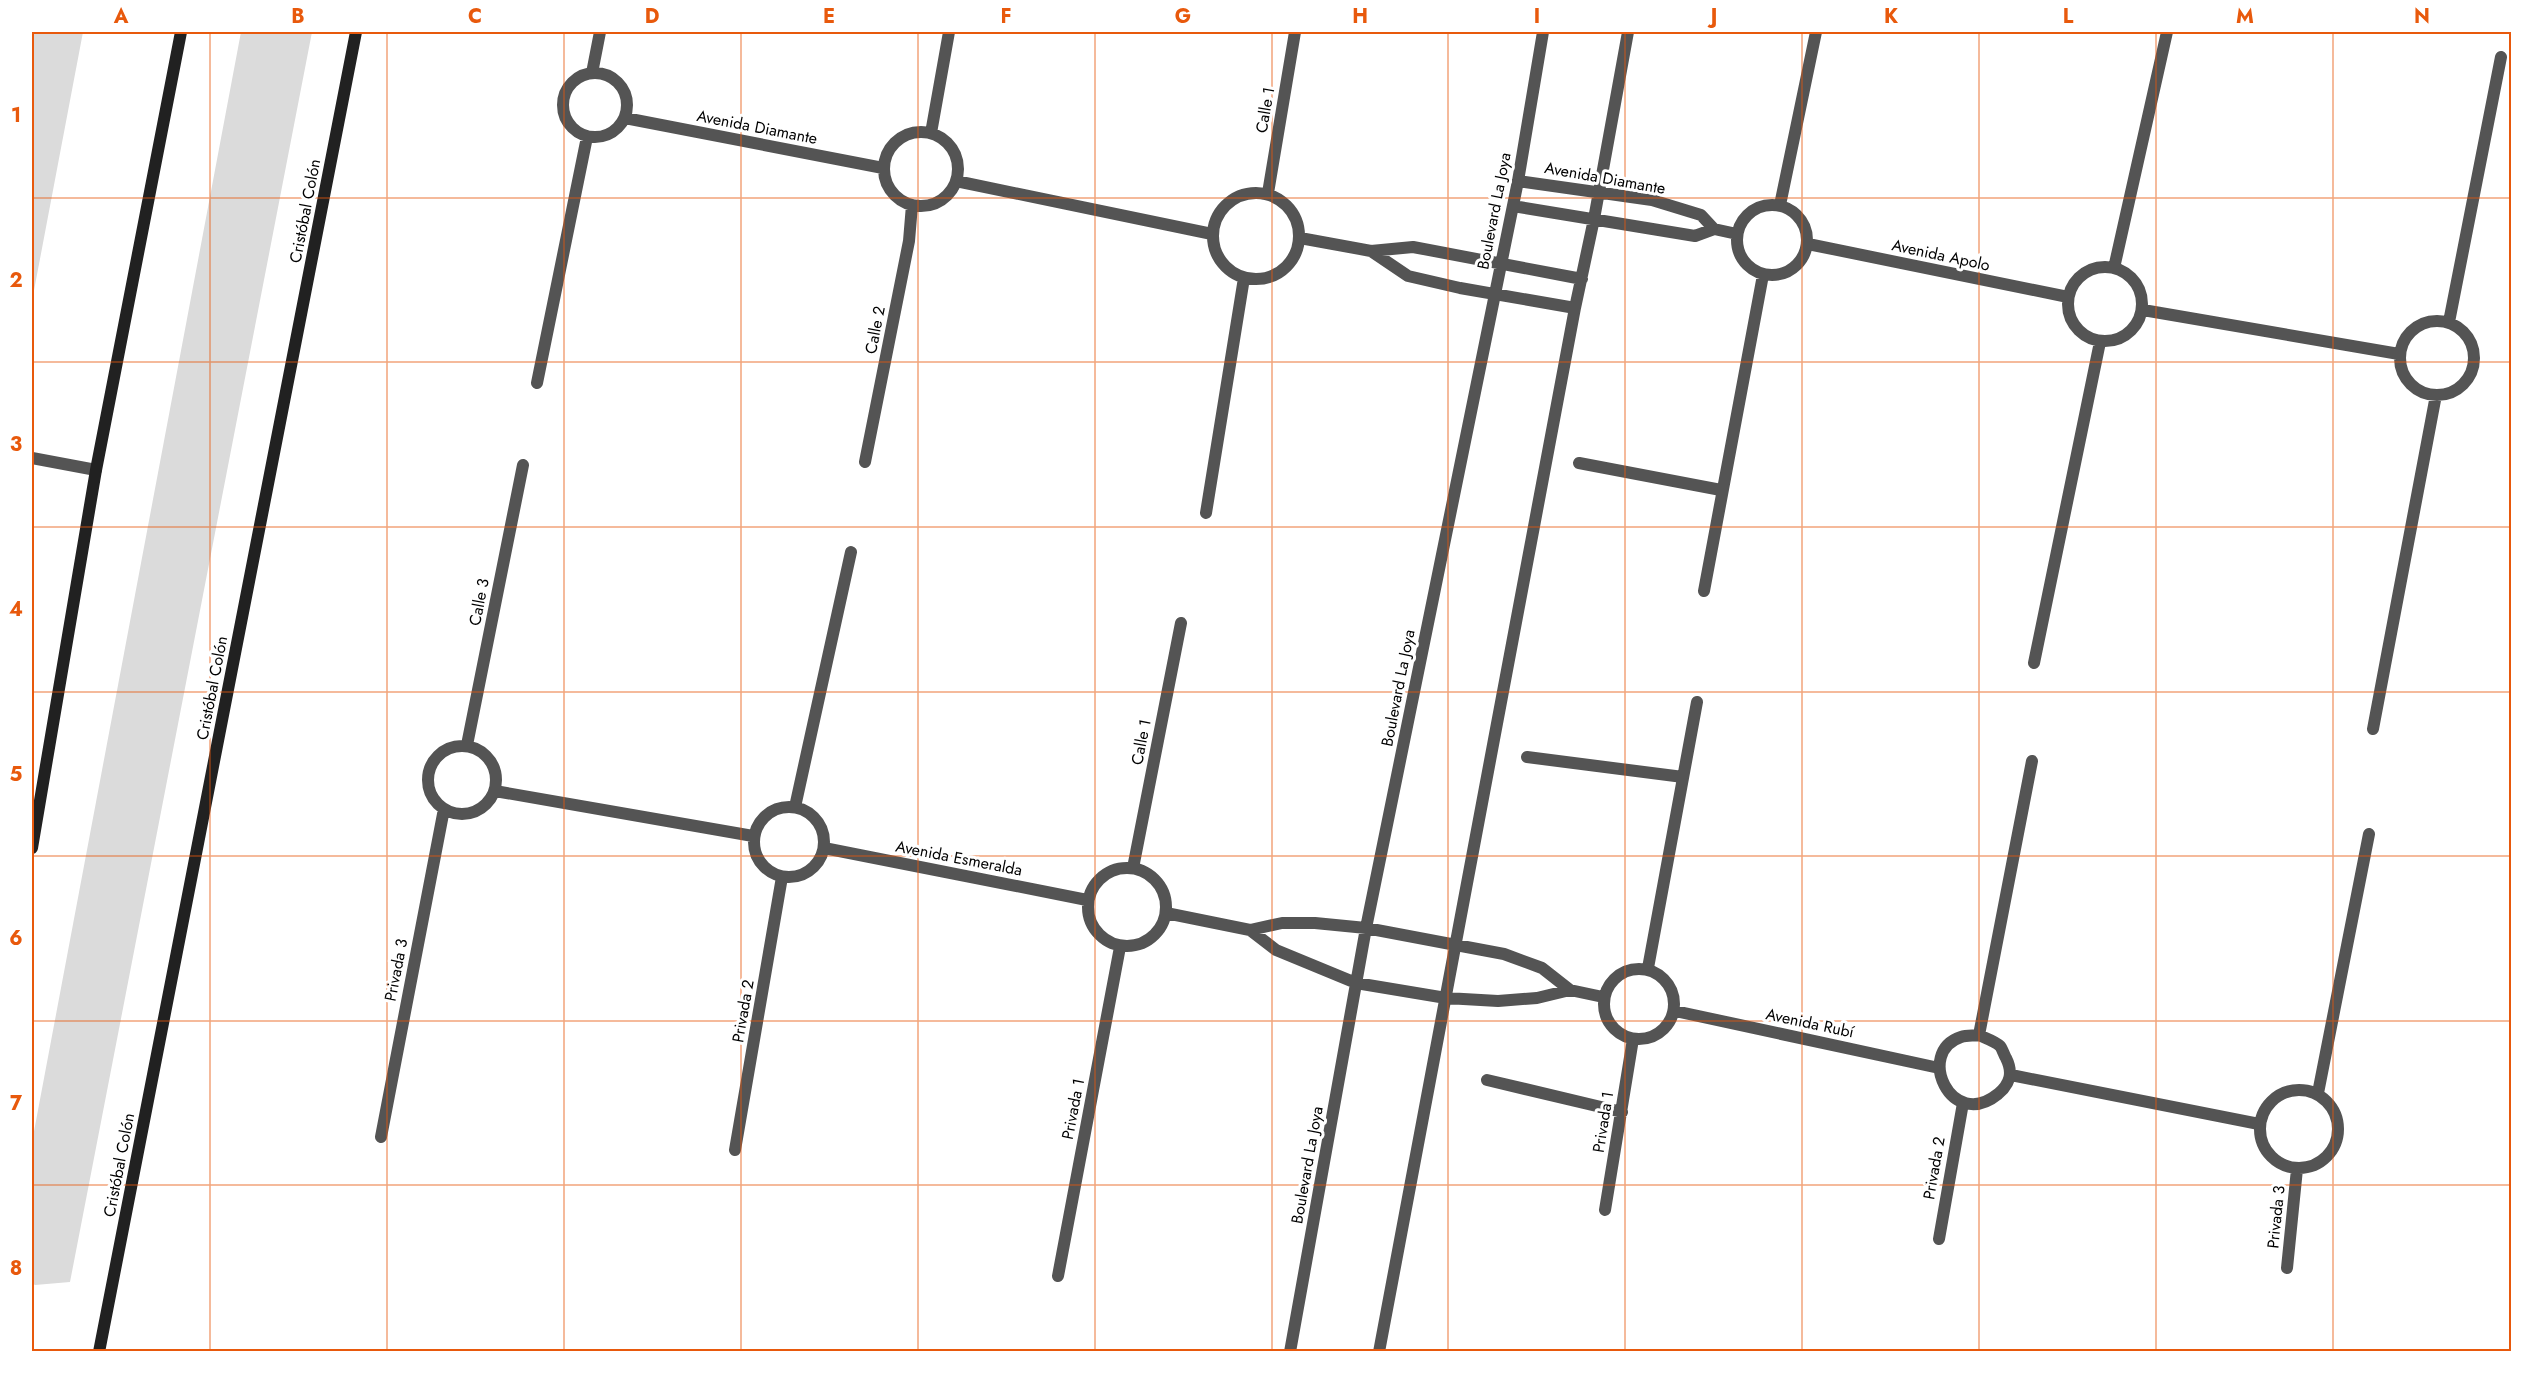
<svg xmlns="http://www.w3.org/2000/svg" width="2543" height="1383" viewBox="0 0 2543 1383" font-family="Jost,sans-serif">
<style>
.green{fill:#dbdbdb}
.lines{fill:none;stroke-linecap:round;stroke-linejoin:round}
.street{stroke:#545454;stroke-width:12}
.secondary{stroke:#212121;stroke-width:12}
.grid{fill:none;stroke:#e8590c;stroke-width:1.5;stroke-opacity:0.55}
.labels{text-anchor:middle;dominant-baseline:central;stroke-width:6;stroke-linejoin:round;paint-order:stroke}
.street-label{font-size:16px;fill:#000;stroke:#fff}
.neatline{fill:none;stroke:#e8590c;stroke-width:2}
.grid-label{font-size:20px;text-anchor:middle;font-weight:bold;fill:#e8590c}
</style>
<rect width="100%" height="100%" fill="#fff"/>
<path class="green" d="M32,32H83L32,301Z
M241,32H312L70,1282L35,1285L32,1283V1142Z"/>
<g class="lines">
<path class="street" d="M563 105a32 32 0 1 1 64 0a32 32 0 1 1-64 0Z
M592,73L600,32
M625,118L883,168
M884 169a37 37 0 1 1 74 0a37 37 0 1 1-74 0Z
M931,133L949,32
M956,181L1212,234
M1518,181L1652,200L1701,215L1714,229
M1213 236a43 43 0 1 1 86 0a43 43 0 1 1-86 0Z
M1268,193L1295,32
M1780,205L1816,32
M1737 240a35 35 0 1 1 70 0a35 35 0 1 1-70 0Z
M1513,206L1695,236L1714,229L1737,234
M1300,238L1371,251L1413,247L1582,279
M1808,244L2068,297
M1371,251L1408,276L1460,288L1575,308
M2068 304a37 37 0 1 1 74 0a37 37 0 1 1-74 0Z
M2114,268L2167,32
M2143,310L2399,354
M2400 358a37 37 0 1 1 74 0a37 37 0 1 1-74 0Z
M2449,322L2501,57
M537,383L587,137
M32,458L96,470
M865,462L909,241L912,205
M1579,463L1721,490
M1206,513L1244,278
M1704,591L1763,275
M2034,663L2100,342
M2373,729L2436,395
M467,745L523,465
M428 780a34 34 0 1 1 68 0a34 34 0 1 1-68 0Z
M1527,757L1683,777
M495,791L753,836
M795,807L851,552
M754 842a35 35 0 1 1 70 0a35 35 0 1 1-70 0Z
M824,848L1087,900
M1088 907a39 39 0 1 1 78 0a39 39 0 1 1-78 0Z
M1133,868L1181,623
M1166,913L1250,930L1282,923H1315L1366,928L1456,945L1504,954L1542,968L1570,990
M1250,930L1276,950L1356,983L1446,998L1498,1001L1537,998L1570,990L1603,997
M1648,968L1697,702
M1604 1004a35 35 0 1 1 70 0a35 35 0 1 1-70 0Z
M1675,1011L1939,1068
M1979,1035L2032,761
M1979,1035C1985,1038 1995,1041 2000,1046C2002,1048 2004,1055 2006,1058C2013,1072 2011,1083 1998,1094C1951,1132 1915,1052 1961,1037C1967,1035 1974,1036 1979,1035Z
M2011,1075L2259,1124
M1487,1080L1622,1112
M2260 1129a39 39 0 1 1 78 0a39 39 0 1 1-78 0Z
M2318,1093L2369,834
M381,1137L444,809
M735,1150L782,877
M1605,1210L1633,1039
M1939,1239L1963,1103
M2287,1268L2297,1169
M1058,1276L1120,947
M1290,1352L1366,928L1518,181L1543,32
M1379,1352L1575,308L1594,219L1628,32"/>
<path class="secondary" d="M32,848L96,470L181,32
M99,1352L356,32"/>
</g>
<path class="grid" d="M210,32V1352M387,32V1352M564,32V1352M741,32V1352M918,32V1352M1095,32V1352M1272,32V1352M1448,32V1352M1625,32V1352M1802,32V1352M1979,32V1352M2156,32V1352M2333,32V1352M32,198H2512M32,362H2512M32,527H2512M32,692H2512M32,856H2512M32,1021H2512M32,1185H2512"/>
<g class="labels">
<g class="street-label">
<text transform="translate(1265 110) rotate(-80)">Calle 1</text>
<text transform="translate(757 127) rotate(11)">Avenida Diamante</text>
<text transform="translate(1605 178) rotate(10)">Avenida Diamante</text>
<text transform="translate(305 211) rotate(-79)">Cristóbal Colón</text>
<text transform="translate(1494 211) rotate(-79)">Boulevard La Joya</text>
<text transform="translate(1941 255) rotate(12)">Avenida Apolo</text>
<text transform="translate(875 330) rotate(-79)">Calle 2</text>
<text transform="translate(479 602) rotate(-79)">Calle 3</text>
<text transform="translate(212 688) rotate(-79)">Cristóbal Colón</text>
<text transform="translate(1398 688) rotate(-79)">Boulevard La Joya</text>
<text transform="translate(1141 742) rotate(-79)">Calle 1</text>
<text transform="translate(959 858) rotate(11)">Avenida Esmeralda</text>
<text transform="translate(396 970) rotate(-79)">Privada 3</text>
<text transform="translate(743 1011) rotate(-80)">Privada 2</text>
<text transform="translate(1810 1023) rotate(12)">Avenida Rubí</text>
<text transform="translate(1073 1109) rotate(-79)">Privada 1</text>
<text transform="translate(1603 1122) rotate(-81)">Privada 1</text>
<text transform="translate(119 1165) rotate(-79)">Cristóbal Colón</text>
<text transform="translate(1307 1165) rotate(-80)">Boulevard La Joya</text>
<text transform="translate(1934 1168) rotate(-80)">Privada 2</text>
<text transform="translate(2276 1217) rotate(-84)">Privada 3</text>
</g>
</g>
<rect width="2543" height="1383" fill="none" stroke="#ffffff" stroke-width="66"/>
<rect x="33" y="33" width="2477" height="1317" class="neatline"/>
<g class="grid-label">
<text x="121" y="23">A</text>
<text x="298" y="23">B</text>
<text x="475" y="23">C</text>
<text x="652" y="23">D</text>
<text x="829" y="23">E</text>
<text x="1006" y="23">F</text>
<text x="1183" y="23">G</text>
<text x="1360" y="23">H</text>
<text x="1537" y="23">I</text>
<text x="1714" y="23">J</text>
<text x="1891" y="23">K</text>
<text x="2068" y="23">L</text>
<text x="2245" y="23">M</text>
<text x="2422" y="23">N</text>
<text x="16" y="122">1</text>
<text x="16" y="287">2</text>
<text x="16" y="451">3</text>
<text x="16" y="616">4</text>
<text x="16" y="781">5</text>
<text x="16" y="945">6</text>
<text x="16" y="1110">7</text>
<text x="16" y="1275">8</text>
</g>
</svg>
